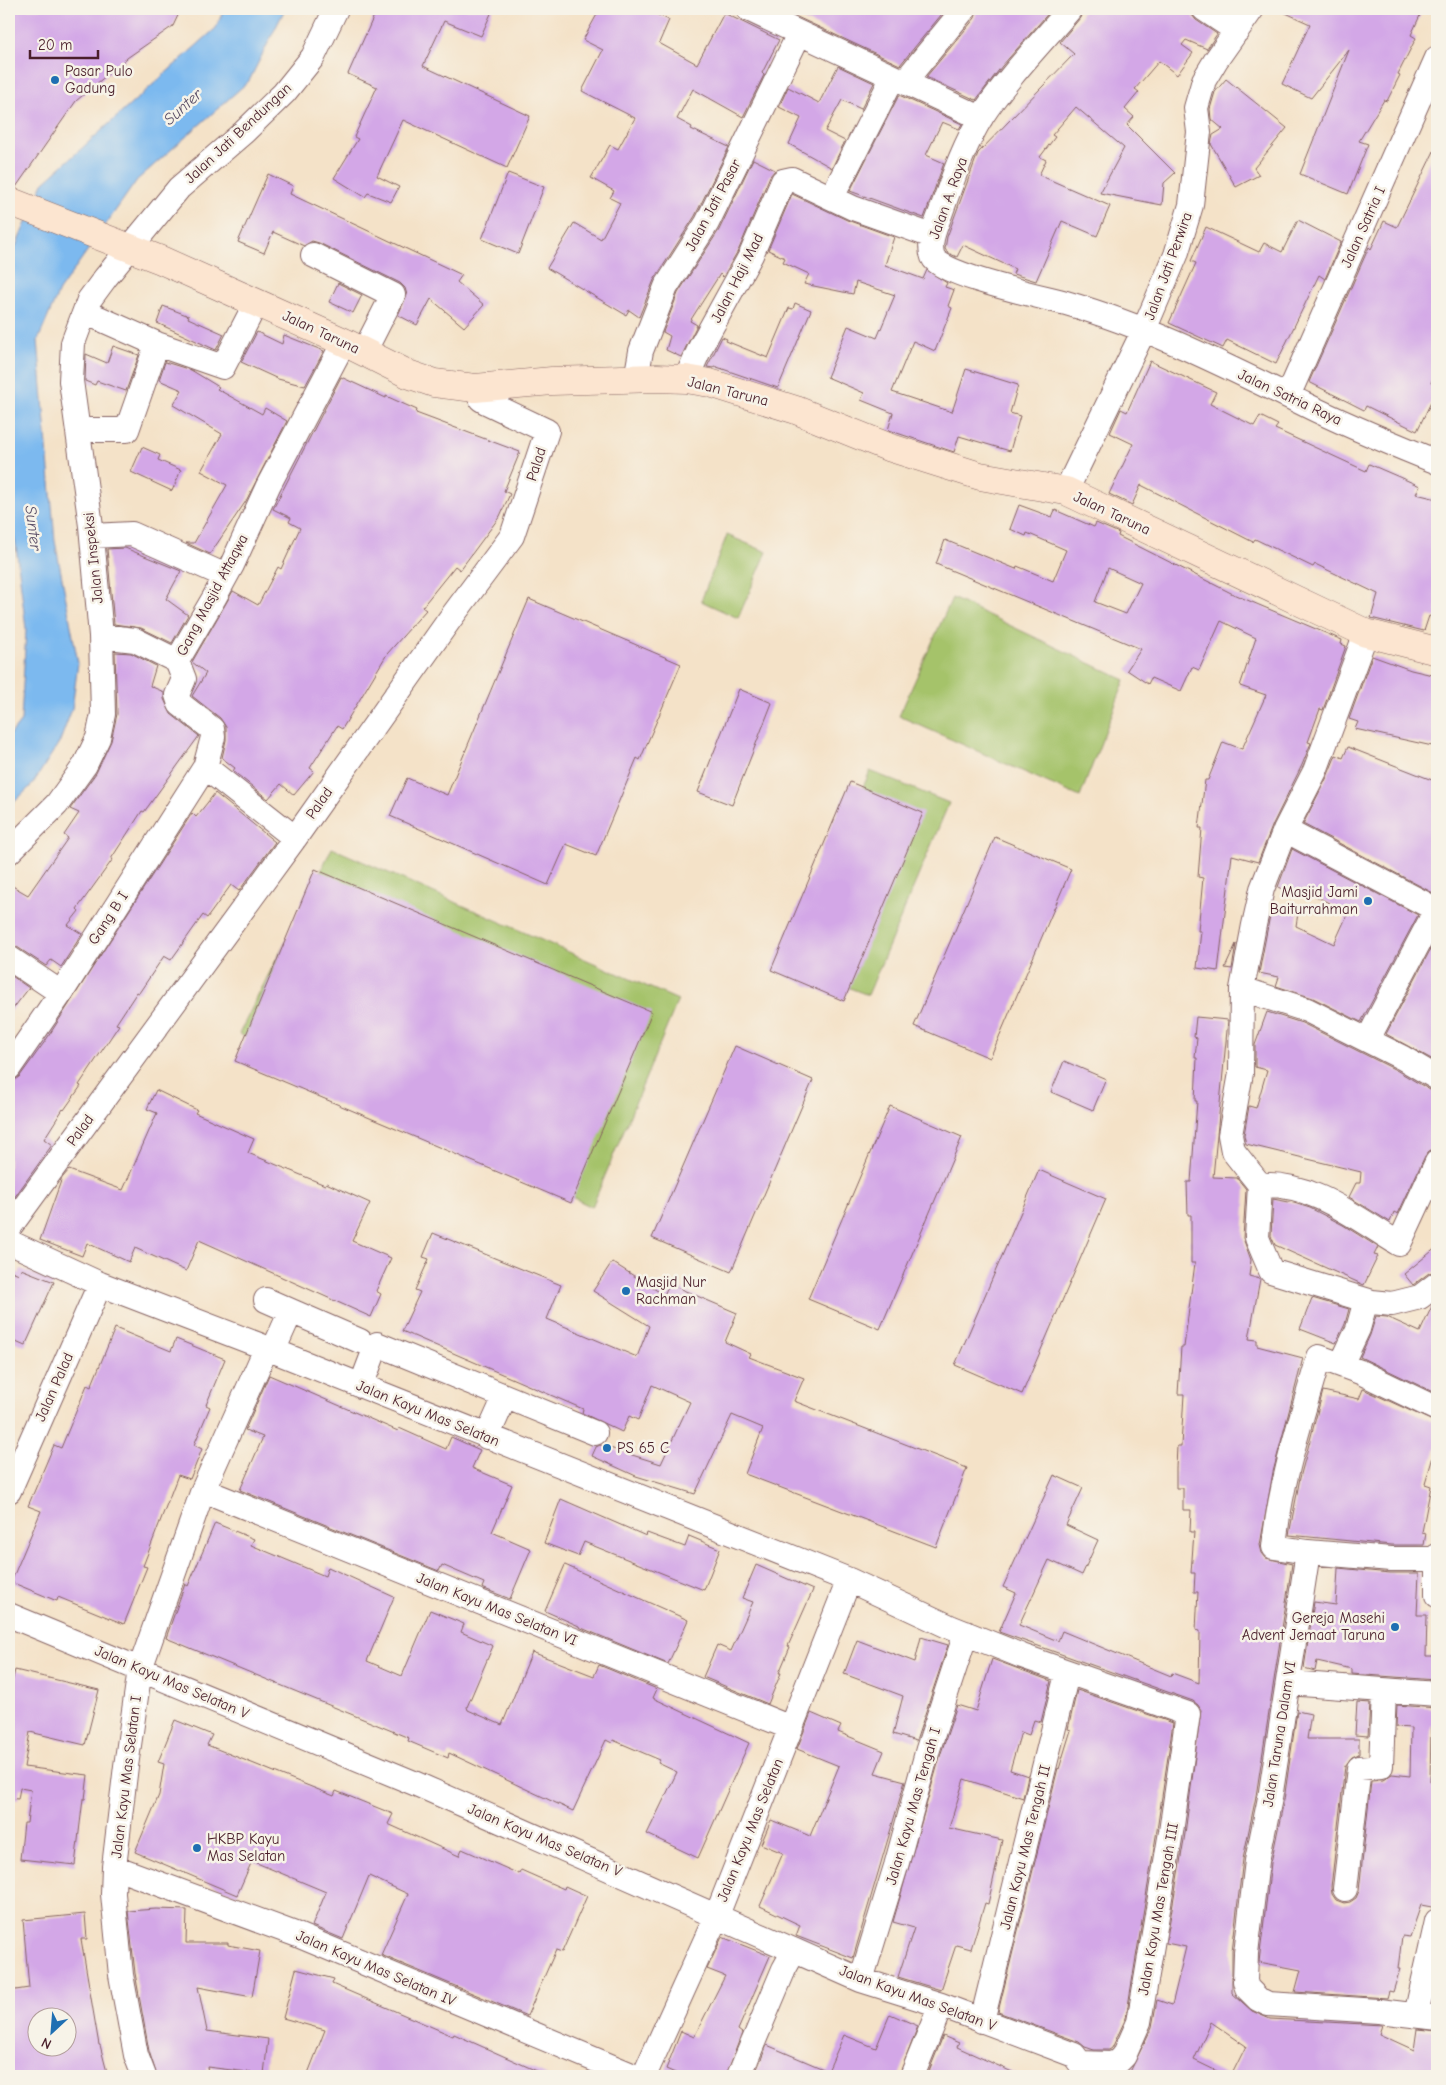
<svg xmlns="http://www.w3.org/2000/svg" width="1446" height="2085" viewBox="0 0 1446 2085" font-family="'Comic Neue',sans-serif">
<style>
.green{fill:#a5c36b;stroke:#78714b}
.water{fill:#7cb9ef;stroke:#636c8d}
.building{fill:#d3a7e7;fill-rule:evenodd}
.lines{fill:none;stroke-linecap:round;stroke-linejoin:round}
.street-casing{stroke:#866362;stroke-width:26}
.secondary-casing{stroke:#866362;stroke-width:29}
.street{stroke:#fff;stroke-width:24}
.secondary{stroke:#fce5d0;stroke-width:28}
.poi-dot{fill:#1f6fb2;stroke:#f7f3e8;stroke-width:2}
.labels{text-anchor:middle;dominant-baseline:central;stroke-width:5;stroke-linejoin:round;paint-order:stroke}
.poi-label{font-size:15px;fill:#4a1f2b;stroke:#f7f3e8;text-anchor:start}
.street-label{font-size:15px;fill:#4a1f2b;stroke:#f7f3e8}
.water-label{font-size:16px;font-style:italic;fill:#594d66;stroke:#f7f3e8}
</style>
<rect width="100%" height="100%" fill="#f7f3e8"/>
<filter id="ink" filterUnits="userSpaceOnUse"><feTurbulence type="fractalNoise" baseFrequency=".02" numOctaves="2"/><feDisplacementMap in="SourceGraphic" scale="10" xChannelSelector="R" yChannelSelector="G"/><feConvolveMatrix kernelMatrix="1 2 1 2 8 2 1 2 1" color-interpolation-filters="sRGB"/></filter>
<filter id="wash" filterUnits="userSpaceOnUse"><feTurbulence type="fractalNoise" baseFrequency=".0096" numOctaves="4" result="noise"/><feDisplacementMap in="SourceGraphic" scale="20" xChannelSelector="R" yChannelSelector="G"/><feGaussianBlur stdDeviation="1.12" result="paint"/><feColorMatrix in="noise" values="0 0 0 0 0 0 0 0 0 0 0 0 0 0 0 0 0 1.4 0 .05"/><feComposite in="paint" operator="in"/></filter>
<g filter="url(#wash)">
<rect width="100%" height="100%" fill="#f4e2c8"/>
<path class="green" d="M727,535L767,552L738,618L701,601Z
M952,598L1125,680L1080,797L899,716Z
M870,771L949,803L868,995L787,964Z
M332,848L678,1000L592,1207L239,1034Z"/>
<path class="water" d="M224,9H285L249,81L137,180L59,291L38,340L55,541L78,663L72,709L60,741L32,785L9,807V736L21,721L26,629L16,546L9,513V262L43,183L216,28Z"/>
<g id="blocks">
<path class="building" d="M9,9H181L173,26L127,58L76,101L16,187L9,186Z
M377,9H493L481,36L444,21L423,66L530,116L507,168L403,120L377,176L399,187L391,202L368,193L365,197L334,178L358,139L354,137L377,87L348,74Z
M600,9H645L669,20L659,43L697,64L724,13L779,40L762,73L764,75L743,117L693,89L677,119L692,127L691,129L729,147L695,216L654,280L639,317L629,310L626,315L547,268L574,223L601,239L620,203L610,198L614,191L591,178L610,145L618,149L635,118L582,91L603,50L583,40Z
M780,9H946L900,65Z
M977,9H1052L1002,66L976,100L926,77L975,18Z
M1083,9H1190L1192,15L1196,20L1217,34L1207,49L1186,40L1182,45L1193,53L1177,75L1159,61L1135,89L1139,92L1125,109L1134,117L1127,125L1175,173L1164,183L1162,205L1100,193L1124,148L1076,107L1052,135L1055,137L1040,157L1046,160L1039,175L1110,206L1097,236L1062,221L1036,281L1013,274L1015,269L963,245L957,257L948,253L945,249L947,237L978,153L1074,54L1060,42L1080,18Z
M1277,9H1423L1411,35L1416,38L1398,74L1400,75L1387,101L1384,100L1359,141L1368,144L1348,194L1300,174L1349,50L1311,98L1282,84L1310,24Z
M838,66L874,83L861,109L842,100L825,131L845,141L832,168L789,144L801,118L779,107L788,87L819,103Z
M1226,79L1287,128L1254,168L1259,175L1236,187L1211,144L1213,135L1223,129L1211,119L1210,109L1215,92Z
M899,95L962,124L959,129L942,122L926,155L944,163L924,218L850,191Z
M1437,145V368L1431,383L1437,386V390L1417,431L1366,406L1364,410L1309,382L1369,247L1371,249L1384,221L1397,227Z
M753,159L775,170L770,176L739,249L723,277L720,274L690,321L697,325L681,357L666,350L670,336L663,332L678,293L719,230Z
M508,173L544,187L518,254L482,239Z
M268,174L293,186L290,194L462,275L457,282L484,305L464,327L431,299L417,325L398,315L407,295L405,288L400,283L319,243L312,241L304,246L273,232L264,253L238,242Z
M792,194L847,220L894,237L885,265L923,279L927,270L947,283L945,287L954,290L948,306L952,308L935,351L913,341L892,392L952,412L966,369L1018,385L1010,413L1020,416L1010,451L959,436L954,452L888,430L893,413L861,400L864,393L827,377L848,326L877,338L895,295L856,282L853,294L804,284L809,274L783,262L785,258L768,250Z
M1298,220L1341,242L1325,279L1319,275L1276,364L1227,340L1223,348L1169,323L1196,263L1191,261L1206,227L1259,252L1264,243L1282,252Z
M338,283L362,295L353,313L329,302Z
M795,303L811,310L778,388L714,366L713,368L707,367L722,337L727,339L726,341L768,358L789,308L793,309Z
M163,306L189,316L188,318L224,334L216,350L157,323Z
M257,332L282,344L284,335L324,351L305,386L278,379L241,362Z
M113,346L139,355L126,391L97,381L95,385L85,381L86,354L107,363Z
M1150,361L1216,392L1210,404L1254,426L1260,416L1278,425L1275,429L1366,471L1369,464L1420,486L1416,494L1437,499V618L1429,616L1424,631L1371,618L1378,594L1315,564L1313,567L1255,539L1253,542L1141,485L1132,505L1109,494L1133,444L1110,433L1121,409L1127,412Z
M165,362L191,370L219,387L217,389L262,414L265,408L287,421L246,501L210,554L186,543H194L227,485L201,471L222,434L173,405L182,390L159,380Z
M341,377L386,398V396L417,410L416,413L520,452L504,491L510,494L500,516L460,570L455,566L422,607L426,610L387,654L342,729L337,726L310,768L314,771L294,795L281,784L268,799L233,771L235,768L222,758L226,740V727L220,718L192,696L206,673L192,662L233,591L258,605L278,567L281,569L300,528L289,522L291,518L273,509Z
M142,447L160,455L158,460L181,470L172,491L131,472Z
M1019,505L1052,517L1055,510L1094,527L1096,523L1119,533L1118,536L1233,594L1342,640L1341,644L1346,646L1323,710L1320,709L1308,742L1311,743L1302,765L1273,824L1258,862L1232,855L1218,971L1197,968L1201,931H1198L1203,878L1198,877L1202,828H1199L1205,780H1208L1223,742L1242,749L1266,695L1240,686L1256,638L1221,621L1199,670L1192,667L1181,691L1151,678L1148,684L1127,670L1141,649L936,564L945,540L1016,569L1017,566L1053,581L1066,550L1027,533L1026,536L1010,529ZM1108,568L1141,583L1126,614L1095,602Z
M125,548L181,571L166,599L188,615L172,643L141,628L114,624L107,549Z
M529,599L681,664L640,760L637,758L596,856L566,844L548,885L390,816L407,778L447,795Z
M115,652L131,653L156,666L150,686L164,692V699L171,714L199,736L144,812L142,811L111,859H113L77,909L79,911L68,925L82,934L61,967L51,960L46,966L17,947L9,944V884L28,895L68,838L64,835L79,813L70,809L96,773L111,741L117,714Z
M1372,656L1411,670L1437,676V747L1355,729L1358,722L1349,719Z
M739,689L772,703L732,805L698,792Z
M1348,747L1437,782V818L1432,831L1437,833V895L1303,824L1327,777L1336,755L1343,758Z
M850,782L923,813L844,1001L771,970Z
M215,793L275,842L239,891L231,885L207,918L203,915L171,960L164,956L139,993L137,992L116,1024L119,1025L79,1085L81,1086L64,1110L63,1109L44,1139L52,1145L9,1205V1082L15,1080L20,1076L46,1040L192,813L196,817Z
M995,837L1071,869L990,1058L914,1026Z
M1292,849L1418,915L1361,1022L1313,998L1276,986L1279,977L1259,973L1271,910L1298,913L1296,926L1334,944L1348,913L1302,889L1301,898L1278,887Z
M315,869L652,1012L571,1203L235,1061Z
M1437,937V1062L1386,1034Z
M1236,944L1232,969L1225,968Z
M9,974L29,988L9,1014Z
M1267,1012L1302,1023L1396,1070L1430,1090L1437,1092V1144L1435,1148L1429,1151L1425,1156L1398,1214L1394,1212L1390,1222L1349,1197L1356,1183H1360L1361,1172L1246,1144L1244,1135L1249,1106L1256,1108L1267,1070L1255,1067V1045Z
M1196,1017L1228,1020L1213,1177L1237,1178L1246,1189L1243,1238L1251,1260L1249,1276L1260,1279L1249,1339L1257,1340V1346L1303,1358L1273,1472L1260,1545L1262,1553L1266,1558L1292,1564L1256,1796L1243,1859L1232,1951V1993L1252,2011L1270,2019L1382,2025L1379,2034L1414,2050L1417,2029L1437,2031V2057L1434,2076H1231L1246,2046L1211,2022L1194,2060L1227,2076H1128L1152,2027L1157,2000L1172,2005L1186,1947L1166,1943L1185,1834L1201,1710L1198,1705L1193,1701L999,1632L1016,1593L1003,1587L1054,1475L1083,1488L1066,1525L1098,1540L1082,1575L1049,1560L1019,1625L1058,1641L1062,1631L1171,1676L1172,1673L1199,1683L1200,1631L1196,1630L1198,1592H1194L1195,1573H1191L1194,1532H1190L1191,1510H1183V1488H1176V1468L1177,1446H1181L1184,1394H1178L1181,1347H1184L1195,1263H1191V1215H1188L1187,1182H1191L1197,1101H1195L1197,1058H1195L1197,1038L1194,1037Z
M735,1046L813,1080L731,1272L652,1238Z
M1064,1061L1106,1079L1093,1110L1051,1092Z
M156,1090L197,1110L195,1113L254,1139L248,1153L325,1185L326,1183L370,1203L352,1241L391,1258L376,1291L381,1294L371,1317L199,1240L186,1271L135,1248L129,1262L87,1243L82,1256L40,1240L62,1178L69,1170L123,1190L157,1113L147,1109Z
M890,1106L962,1137L880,1329L808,1299Z
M1039,1170L1106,1199L1022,1394L955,1365Z
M1273,1199L1294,1203L1310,1208L1343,1225L1378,1247L1374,1255L1378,1256L1364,1285L1275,1245L1271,1236Z
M433,1233L561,1285L547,1319L637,1357L649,1326L593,1291L612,1262L664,1295L669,1284L737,1313L725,1342L751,1354L749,1357L804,1378L794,1401L967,1468L936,1547L745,1474L763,1428L732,1415L695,1494L636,1476L592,1456L596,1447L600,1445L661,1464L690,1402L652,1385L638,1420L629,1416L622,1432L582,1413L583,1409L402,1331L420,1292L415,1290L429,1259L423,1257Z
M1437,1247V1271L1429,1273L1413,1285L1404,1274Z
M21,1269L54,1282L25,1346L9,1339V1270L19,1274Z
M1312,1298L1349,1309L1345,1324L1336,1343L1300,1329Z
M1437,1301V1394L1360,1357L1370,1335L1376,1316L1387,1317L1420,1332L1433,1304Z
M115,1328L171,1351L176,1339L225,1359L206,1405L210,1407L194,1445L202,1449L190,1479L178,1475L143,1566L147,1567L124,1624L58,1597L57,1601L11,1582L41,1511L28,1506L54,1445L61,1448L87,1385L91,1387Z
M269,1375L398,1431L399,1428L446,1449L451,1437L480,1450L472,1468L512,1485L492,1532L531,1549L510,1599L482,1588L484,1583L442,1565L439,1571L240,1490L263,1437L245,1430Z
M1363,1389L1437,1423V1443L1425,1484L1431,1486L1422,1532L1426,1533L1424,1545H1392L1289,1535L1300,1478L1323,1391L1359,1399Z
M561,1499L646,1536L647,1533L685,1547L689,1536L720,1549L704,1590L584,1542L578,1556L544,1543Z
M215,1523L254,1539L251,1545L325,1576L328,1567L394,1597L367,1661L402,1676L430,1610L464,1624L461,1632L493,1646L467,1707L468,1710L502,1725L532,1652L594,1676L599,1665L657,1689L653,1698L749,1743L698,1858L647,1834L677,1772L658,1763L660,1760L613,1740L612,1743L606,1740L573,1811L449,1753L448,1758L408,1741L409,1738L166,1638L185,1584L188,1586Z
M565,1565L688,1620L668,1664L579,1627V1626L545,1611Z
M756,1565L813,1590L788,1646L790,1647L779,1673H781L768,1704L703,1677L717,1645L731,1651L753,1602L742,1598Z
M1338,1568L1390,1573H1419L1417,1615H1427L1426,1656H1437V1680L1352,1674V1669L1317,1661L1315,1671L1304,1668L1314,1602L1336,1605Z
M921,1637L948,1645L916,1741L893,1734L903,1696L844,1674L857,1640L915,1662Z
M992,1659L1051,1681L1041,1722L1034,1720L1029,1735L1021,1732L1010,1770L1028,1776L1023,1798L964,1779L949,1828L1002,1840L988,1904L985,1903L971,1949L956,1945L941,1990L898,1977L914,1928L893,1922L941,1753L957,1705L976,1711Z
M15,1670L99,1690L85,1745L30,1732L24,1767L88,1775L85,1799H83L75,1865L20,1859L24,1823H27L31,1790L20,1788L18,1799L9,1798V1695Z
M1077,1690L1173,1723L1157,1830L1126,2018L1112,2048L1109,2050H1094L1085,2047L1079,2042L998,2012L1058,1768L1059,1769L1071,1730L1068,1729Z
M1357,1702L1370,1703L1368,1736L1355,1735Z
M1397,1705L1437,1708V1727H1431L1430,1781L1437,1782V1821L1435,1838L1437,1839V1908L1421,1905L1410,1937L1402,1936L1398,1969H1400L1393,1992L1389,1991L1387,1998L1295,1992L1301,1970L1259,1962L1271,1863L1284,1800L1297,1711L1311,1714L1307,1739H1359V1754L1352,1757L1345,1766L1331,1887L1332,1894L1336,1900L1344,1903L1350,1902L1356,1898L1359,1891L1371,1781L1383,1780L1392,1774L1410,1776L1411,1728L1396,1727Z
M811,1713L841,1726L838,1732L884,1751L875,1773L905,1781L853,1958L796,1936L800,1925L760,1906L783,1853L761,1844L771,1820L810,1836L839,1766L797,1749Z
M175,1720L212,1735L207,1745L334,1796L336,1791L393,1814L388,1824L459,1856L462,1849L519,1874L521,1870L564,1889L565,1886L587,1896L562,1952L556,1950L527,2016L381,1955L408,1894L369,1876L343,1939L312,1926L326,1892L252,1861L237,1895L135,1852L159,1795L164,1764L158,1762Z
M156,1909L187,1910L186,1943H228V1945L260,1951L252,1997L198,1987L207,2031L268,2039L264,2074L207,2067L209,2076H157L149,2051L135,1973L128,1911Z
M85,1914L87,1939H81L99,2045H100L108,2076H9V1991L29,1988L23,1920ZM38,2018H68V2048H38Z
M722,1937L770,1956L738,2030L742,2033L726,2076H682L666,2069L681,2031L694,2037L725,1976L707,1969Z
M296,1969L334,1979L332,1984L453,2036L454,2034L548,2076H307L325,2030L283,2018Z
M890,2014L918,2026L899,2076H754L767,2045L828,2071L844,2035L876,2048Z
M943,2036L959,2043L957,2047L1021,2076H927Z"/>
</g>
</g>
<g filter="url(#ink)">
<use href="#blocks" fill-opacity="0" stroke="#866362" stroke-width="1"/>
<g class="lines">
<g class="street-casing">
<path id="street" d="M748,9L981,118
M1070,9C1041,43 1006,79 982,116C964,145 953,178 942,209C937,224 927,242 933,257C940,275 1044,297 1066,303C1150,327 1228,367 1306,405C1348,426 1393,444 1437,462
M1204,9L1237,31
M905,81L964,9
M832,197L893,77
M313,255L393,295L364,352
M85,312L157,344L223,367L256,303
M636,379L641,351L666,287L707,223L799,34
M686,379L701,346L751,255L783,181L792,179L853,208L932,236
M1288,396L1437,58
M78,430H127L157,344
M1066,491L1144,330L1176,255L1191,205L1199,132L1196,108L1204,80L1216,60L1252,9
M92,536L132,534L226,576
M1366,633L1315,771L1285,830L1262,889L1254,925L1242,989L1241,1073L1230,1135L1233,1151L1260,1185L1257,1238L1271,1271L1372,1302L1392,1304L1420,1297L1437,1284
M101,636L135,640L177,661
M1285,830L1437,910
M295,838L205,767L213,737L212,729L180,704L177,695L184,679L177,661L214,598L232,565L268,486L344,342
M9,852L57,804L85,765L98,738L103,714L101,636L91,526L71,381L73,343L89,300L106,277L179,188L244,132L284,93L313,57L336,9
M9,958L61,993
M1242,989L1307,1010L1403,1058L1437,1078
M1368,1039L1436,910
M9,1068L61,993L205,767
M1260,1185C1312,1182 1356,1218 1399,1244L1437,1162
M9,1228L295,838L450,619L512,536L547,431L486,402L481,399L475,388
M9,1242L100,1284L259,1345L849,1580L950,1627L1022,1656L1188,1714L1171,1832L1139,2022L1124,2056L1119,2061L1111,2064L1080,2063
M266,1300L291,1311
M273,1351L291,1311L360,1341
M1341,1365L1358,1329L1366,1300
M361,1386L377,1344L595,1433
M1437,1409L1360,1372L1319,1357C1301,1420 1280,1482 1274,1547L1308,1552L1270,1798L1257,1861L1246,1953L1245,1981L1247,1988L1258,1999L1268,2004L1379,2011L1437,2018
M487,1437L505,1397
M203,1490L791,1728
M9,1491L100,1284
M1308,1552L1391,1559H1437
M1437,1556V1595
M9,1615L414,1783L861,1980L941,2005L1074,2055L1080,2063
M1288,1683L1437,1694
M114,1867L295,1934L634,2076
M1345,1889L1359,1768L1381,1766L1384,1691
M861,1980L896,1866L928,1749L966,1633
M1416,2015L1437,1921
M982,2021L1067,1674
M144,2076L136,2055L121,1975L113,1894L114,1867L126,1766L140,1669L203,1490L266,1349
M644,2076L717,1915L849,1580
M739,2076L784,1969L794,1951
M912,2076L941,2005"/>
</g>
<g class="secondary-casing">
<path id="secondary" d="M9,201L161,260L344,342L408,374L434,383L475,388L552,381L657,378L686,379L710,383L796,410L888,447L980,476L1066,491L1366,633L1437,651"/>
</g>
<use href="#street" class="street"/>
<use href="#secondary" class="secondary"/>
</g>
</g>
<g class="poi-dot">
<circle cx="55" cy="80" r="5"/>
<circle cx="1368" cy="901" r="5"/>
<circle cx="626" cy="1291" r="5"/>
<circle cx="607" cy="1448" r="5"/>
<circle cx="1395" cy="1627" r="5"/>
<circle cx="197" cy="1848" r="5"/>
</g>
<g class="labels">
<g class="poi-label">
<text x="65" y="71">Pasar Pulo<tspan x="65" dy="17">Gadung</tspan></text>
<text x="1358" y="892" text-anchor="end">Masjid Jami<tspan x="1358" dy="17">Baiturrahman</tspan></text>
<text x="636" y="1282">Masjid Nur<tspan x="636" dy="17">Rachman</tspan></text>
<text x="617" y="1448">PS 65 C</text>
<text x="1385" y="1618" text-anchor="end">Gereja Masehi<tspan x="1385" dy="17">Advent Jemaat Taruna</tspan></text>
<text x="207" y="1839">HKBP Kayu<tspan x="207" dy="17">Mas Selatan</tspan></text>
</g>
<g class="street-label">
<text transform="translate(238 133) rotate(-43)">Jalan Jati Bendungan</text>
<text transform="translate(948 198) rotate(-70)">Jalan A. Raya</text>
<text transform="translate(713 205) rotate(-62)">Jalan Jati Pasar</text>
<text transform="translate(1363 227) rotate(-66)">Jalan Satria I</text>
<text transform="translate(1168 266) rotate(-70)">Jalan Jati Perwira</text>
<text transform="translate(737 278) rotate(-63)">Jalan Haji Mad</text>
<text transform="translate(321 332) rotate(25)">Jalan Taruna</text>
<text transform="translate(728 391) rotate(14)">Jalan Taruna</text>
<text transform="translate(1290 397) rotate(25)">Jalan Satria Raya</text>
<text transform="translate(536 464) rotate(-72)">Palad</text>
<text transform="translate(1112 513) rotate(25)">Jalan Taruna</text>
<text transform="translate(93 558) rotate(-96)">Jalan Inspeksi</text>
<text transform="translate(212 595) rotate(-62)">Gang Masjid Attaqwa</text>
<text transform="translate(319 803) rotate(-55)">Palad</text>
<text transform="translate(108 918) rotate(-57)">Gang B I</text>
<text transform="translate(80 1130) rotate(-54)">Palad</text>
<text transform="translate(54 1387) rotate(-66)">Jalan Palad</text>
<text transform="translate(428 1413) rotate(22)">Jalan Kayu Mas Selatan</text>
<text transform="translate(497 1609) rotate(22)">Jalan Kayu Mas Selatan VI</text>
<text transform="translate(172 1682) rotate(23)">Jalan Kayu Mas Selatan V</text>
<text transform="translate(1279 1734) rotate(-81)">Jalan Taruna Dalam VI</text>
<text transform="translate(126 1777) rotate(-83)">Jalan Kayu Mas Selatan I</text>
<text transform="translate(913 1806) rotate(-74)">Jalan Kayu Mas Tengah I</text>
<text transform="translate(750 1830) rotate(-68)">Jalan Kayu Mas Selatan</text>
<text transform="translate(545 1840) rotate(23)">Jalan Kayu Mas Selatan V</text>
<text transform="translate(1025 1847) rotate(-76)">Jalan Kayu Mas Tengah II</text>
<text transform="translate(1158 1909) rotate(-80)">Jalan Kayu Mas Tengah III</text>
<text transform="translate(376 1968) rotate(23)">Jalan Kayu Mas Selatan IV</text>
<text transform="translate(918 1998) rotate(20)">Jalan Kayu Mas Selatan V</text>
</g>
<g class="water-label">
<text transform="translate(183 107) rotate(-42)">Sunter</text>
<text transform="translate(33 528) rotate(83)">Sunter</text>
</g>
</g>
<rect width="1446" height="2085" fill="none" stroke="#f7f3e8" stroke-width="30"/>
<g transform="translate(52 2032) rotate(206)"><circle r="24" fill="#f7f3e8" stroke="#b29e9c"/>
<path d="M0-4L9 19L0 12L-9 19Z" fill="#1f6fb2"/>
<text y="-8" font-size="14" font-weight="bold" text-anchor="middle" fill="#4a1f2b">N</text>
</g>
<path d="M30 50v8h68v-8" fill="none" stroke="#4a1f2b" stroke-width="2.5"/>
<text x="38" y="50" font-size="15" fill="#4a1f2b" stroke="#f7f3e8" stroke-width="4" paint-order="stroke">20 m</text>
</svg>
